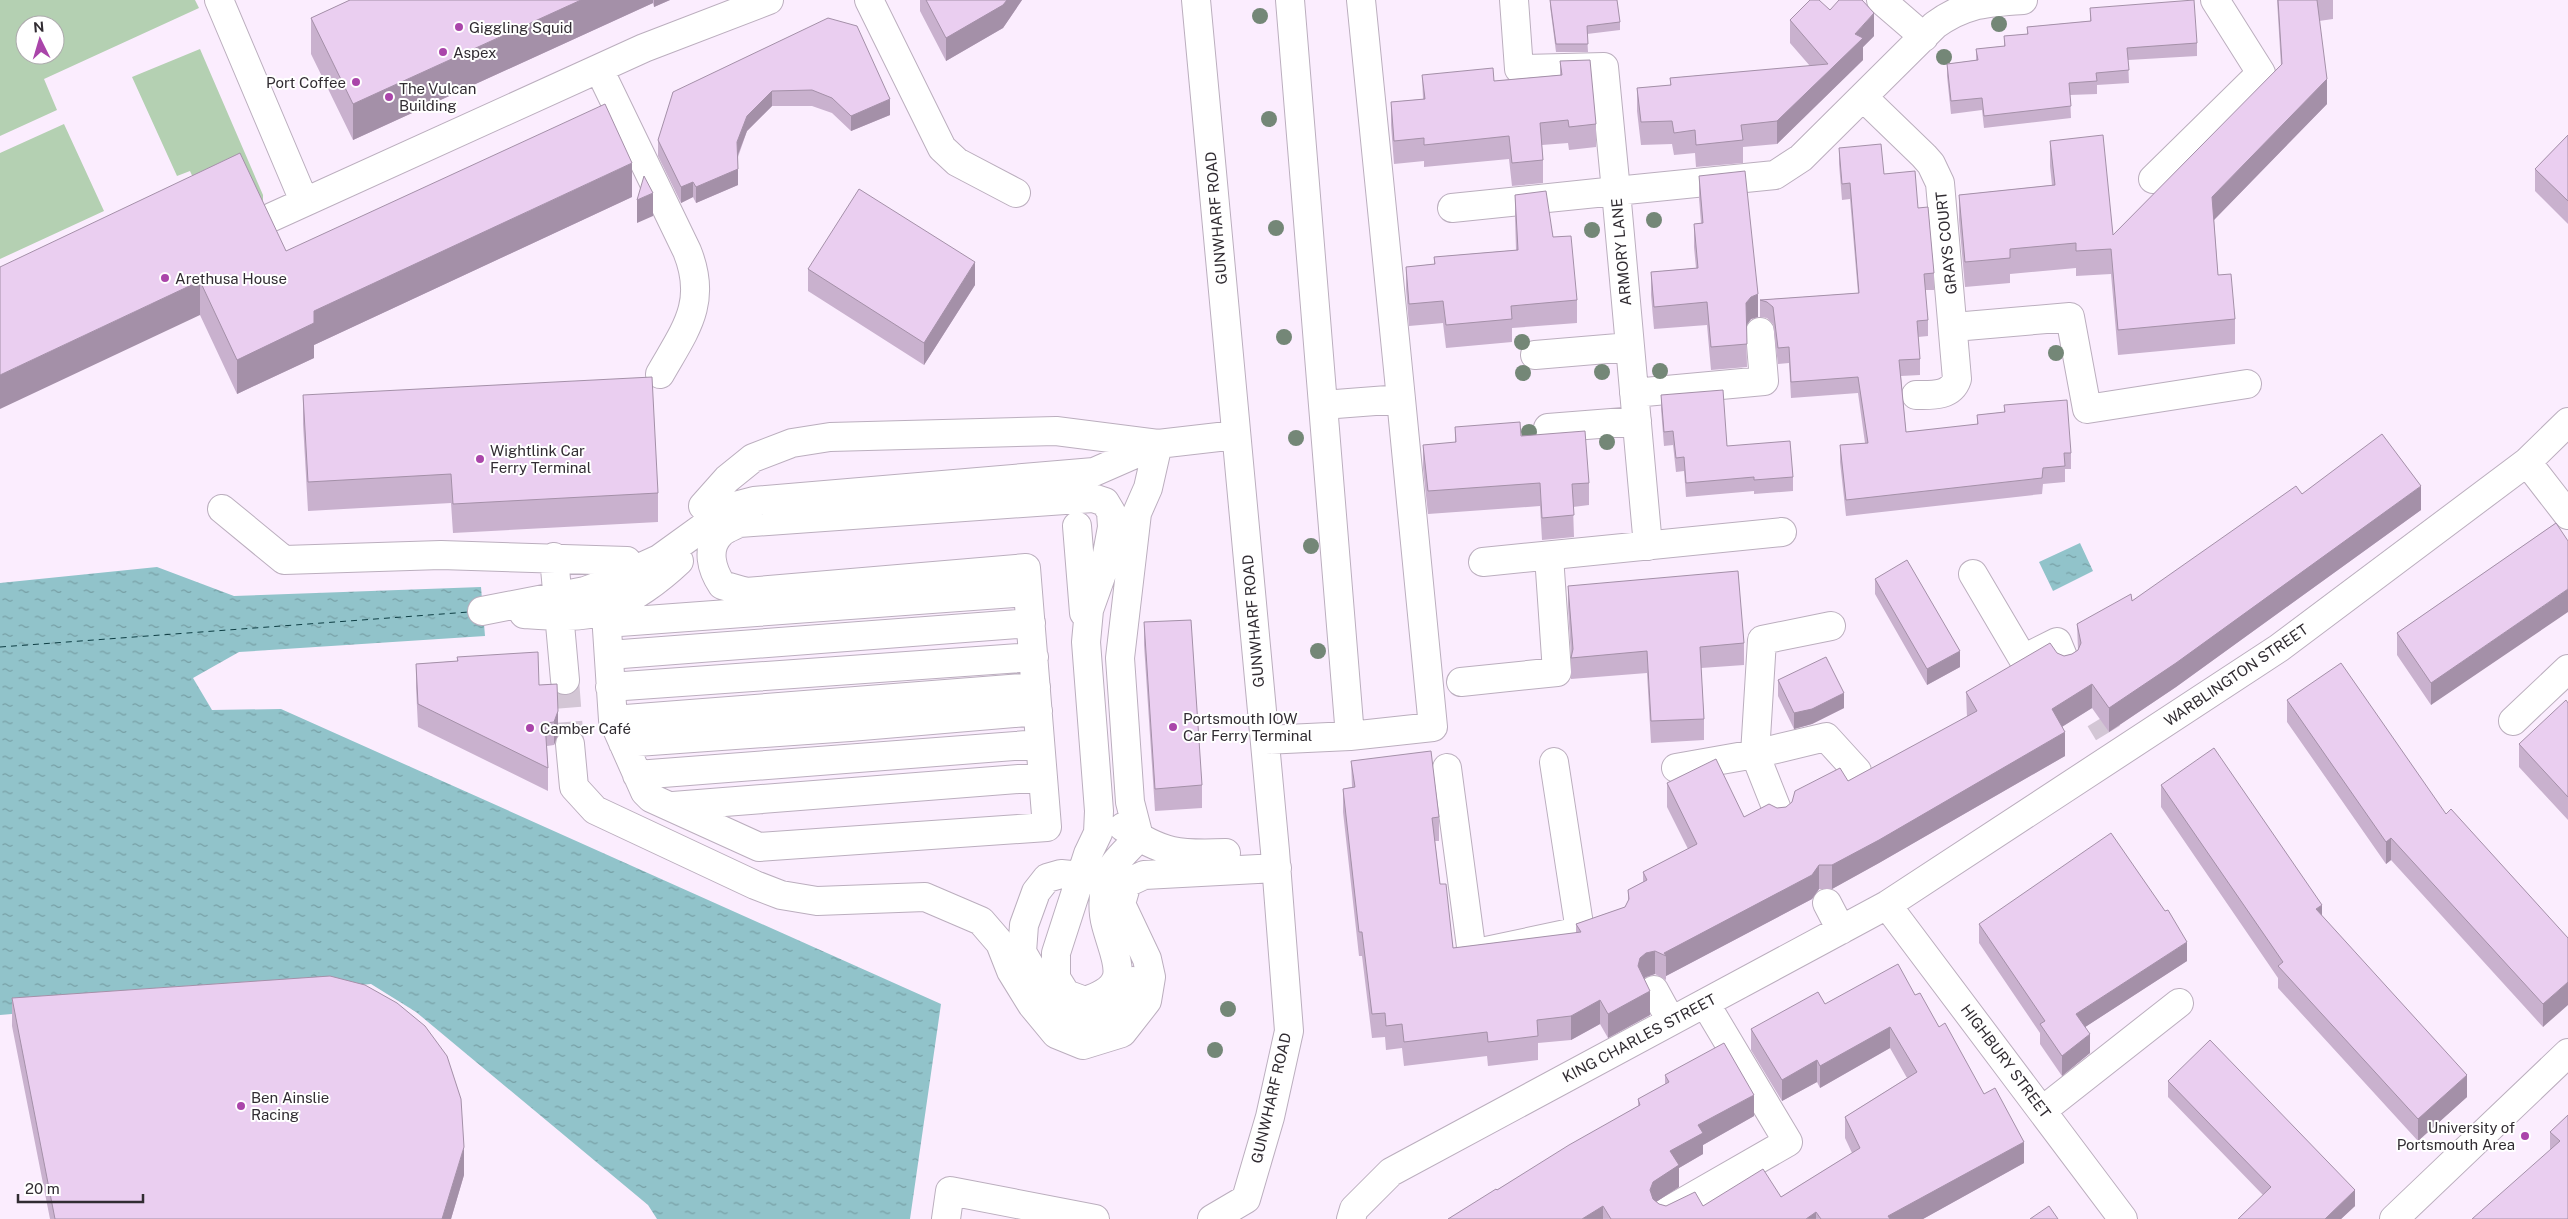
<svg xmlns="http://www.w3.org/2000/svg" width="2568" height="1219" viewBox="0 0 2568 1219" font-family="'Public Sans',sans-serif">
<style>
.grass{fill:#b4d0b2;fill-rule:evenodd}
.water{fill:url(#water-ripples)}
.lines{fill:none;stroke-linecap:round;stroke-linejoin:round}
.ferry{stroke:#0d3d43;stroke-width:1;stroke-dasharray:6 5;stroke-linecap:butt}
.minor-tunnel{stroke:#d3c6d5;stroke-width:28;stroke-dasharray:28 14;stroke-linecap:butt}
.minor-casing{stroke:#bbaebe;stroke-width:30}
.minor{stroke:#fff;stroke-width:28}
.tree{fill:#748777}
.wall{fill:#c9b1ce}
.shaded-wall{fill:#a490a8}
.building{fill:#eacef0;stroke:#a490a8}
.poi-dot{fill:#aa45aa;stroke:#fff;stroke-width:2}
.labels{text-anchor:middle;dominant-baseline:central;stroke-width:4;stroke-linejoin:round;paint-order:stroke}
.poi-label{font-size:15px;fill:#312c32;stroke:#fff;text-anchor:start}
.street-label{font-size:15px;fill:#312c32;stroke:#fff}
</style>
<defs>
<pattern id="water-ripples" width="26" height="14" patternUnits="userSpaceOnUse" patternTransform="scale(1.25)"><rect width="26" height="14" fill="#91c3ca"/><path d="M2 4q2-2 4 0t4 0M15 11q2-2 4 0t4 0" fill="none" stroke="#779fa5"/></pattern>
</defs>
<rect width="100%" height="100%" fill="#fbedfe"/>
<path class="grass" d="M0,0H195L199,8L44,79L57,110L0,136ZM25,25H55V55H25Z
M200,49L263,195V206L205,204L190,171L177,176L132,77Z
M64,124L104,211L0,259V153Z"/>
<path class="water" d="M2080,543L2093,571L2053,591L2039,562Z
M157,567L234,596L481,587L485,636L239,652L193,678L212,710L281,709L941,1004L910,1219H657L648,1205L416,1012L371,984L0,1015V583Z"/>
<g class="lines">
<path class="ferry" d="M0,647L469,612"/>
<path class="minor-tunnel" d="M565,680L570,744
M2078,683L2108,733"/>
<g class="minor-casing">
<path id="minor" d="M219,0L304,201
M869,0L942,148L957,162L1016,193
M1196,0L1275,851L1289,1031L1270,1117L1246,1199L1212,1219
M1290,0L1323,405L1401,399L1361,0
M1881,0L1924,37
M599,69L687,251C708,303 685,330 660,374
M1864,98L1924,156L1931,164L1940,183L1957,379C1951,397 1931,395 1916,395
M2153,179L2261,73L2215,0
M1452,208L1616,191L1604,67L1519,69L1514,0
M272,217L644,48L769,0
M1954,327L2070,317L2087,409L2247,384
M1535,355L1630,347
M1634,393L1764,381L1760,332
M1323,405L1350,736L1433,727L1401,399
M1548,428L1637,421
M2527,462L2568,515
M703,506L727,479L753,458L792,443L830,437L1056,431L1158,444L1236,435
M222,509L284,560L441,555L627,561
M1077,526L1084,613
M1648,546L1616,191L1775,175L1801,158L1935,25C1965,3 1986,3 2023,0
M554,557L565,680
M1483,562L1782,532
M1973,574L2023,659L2057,642L2066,664
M604,584L613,720L645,792L651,798L759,847L1047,827L1026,568L746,592L722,585C712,570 705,548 721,533C725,529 734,526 739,523L1093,498L1105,502L1111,512L1112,527L1105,565L1089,610L1086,642L1099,811L1098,833L1088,854L1056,953V978L1066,994L1085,1001C1134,985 1116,963 1106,925C1102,910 1103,895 1106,880C1110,864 1129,849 1139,837
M482,611L585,591L604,584L659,559L731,507L754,501L1094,472L1158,444
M524,614C550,616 580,619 605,610C630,602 661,578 679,561
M606,623L1028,592
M609,655L1031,623
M1461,682L1557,672L1549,556
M610,687L1034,657
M613,720L1036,687
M2513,721L2568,669
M1265,740L1350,736
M623,743L850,727L1038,711
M570,744L574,787L595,810L755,885L781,895L817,901L925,897L981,921L1000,943L1011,971L1032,1005L1056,1034L1083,1045L1122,1033L1147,1001L1151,977L1147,959L1121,904L1127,883L1144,875L1277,868
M1447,768L1472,954L1580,931L1554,762
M1676,768L1755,754L1826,737L1857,771
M637,775L1040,744
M673,806L1043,777
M1780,817L1755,754L1762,640L1831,626
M1123,827C1163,854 1179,855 1226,853
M1139,837L1130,802L1120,658L1137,513L1148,488L1158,444
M1081,876L1061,874L1047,878L1036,892L1024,925L1022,952L1051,1002L1063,1011L1084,1021L1110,1015L1128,999L1133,981
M1827,903L1841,930
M1887,905L2123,1219
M1654,990L1671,1021
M2043,1110L2179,1003
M1666,1212L1788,1142L1705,1003
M946,1219L950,1191L1095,1219
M1351,1219L1354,1209L1391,1172L1887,905L2279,648L2527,462L2568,422
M2394,1219L2568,1053"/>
</g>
<use href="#minor" class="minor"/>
</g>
<g class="tree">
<circle cx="1260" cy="16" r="8"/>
<circle cx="1999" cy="24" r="8"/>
<circle cx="1944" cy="57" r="8"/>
<circle cx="1269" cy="119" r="8"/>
<circle cx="1654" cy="220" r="8"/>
<circle cx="1276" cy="228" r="8"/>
<circle cx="1592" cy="230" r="8"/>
<circle cx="1284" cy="337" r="8"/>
<circle cx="1522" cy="342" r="8"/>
<circle cx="2056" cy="353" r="8"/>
<circle cx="1660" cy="371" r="8"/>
<circle cx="1602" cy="372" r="8"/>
<circle cx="1523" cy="373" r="8"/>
<circle cx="1529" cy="432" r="8"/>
<circle cx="1296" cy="438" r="8"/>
<circle cx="1607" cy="442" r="8"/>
<circle cx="1311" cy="546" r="8"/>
<circle cx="1318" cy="651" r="8"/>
<circle cx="1228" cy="1009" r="8"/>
<circle cx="1215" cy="1050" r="8"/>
</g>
<path class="wall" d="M350,0H670L654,7L653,3L353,140L311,54V18Z
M920,0H1022L1003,28L946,61L920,11Z
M1550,0L1620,22V30L1587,34L1588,52H1556L1550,6Z
M2277,0H2333V19L2319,21L2327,104L2214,220L2218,275L2235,319V344L2118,355L2111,274L2076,276V268L2010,274V283L1965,287L1959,220V195L2052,185L2050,166V141L2113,235L2281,66Z
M2090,8L2197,43V56L2128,60L2129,83L2097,85V94L2070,95L2071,118L1984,128L1982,110L1951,114L1947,76V64L1976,60V49L2004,46V36L2027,34V27L2090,21Z
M1830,10L1874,36L1863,47V60L1777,144L1743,147V163L1696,167L1695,153L1674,155L1672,144L1641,145L1637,111V88L1670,85V78L1810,66L1790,43V20Z
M828,18L890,115L851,131L832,113L812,106H772L747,131L738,157V185L696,203L693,197L681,203L658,156V140Z
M1560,61L1596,124V147L1569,150L1568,143L1542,145L1543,160V183L1512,186L1509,159L1424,167V161L1394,164L1391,125V102L1423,99L1422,75L1494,81L1560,75Z
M2568,135V224L2535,191V169Z
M1839,148L1884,174L1918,208L1934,273V290H1925L1928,320V336L1918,337L1920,359V375L1901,376L1906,432L1977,425V415L2004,412V405L2071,453V469H2065V482L2043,484L2042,494L1846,516L1840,462V445L1865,443L1858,393L1791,398L1789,363L1778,364L1773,324L1767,318L1760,317V300L1858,293L1850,199L1842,200L1839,164Z
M1699,176L1758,317L1751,319L1746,325L1747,367L1711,370L1707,325L1654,329L1651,295V272L1696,268L1694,247V224L1701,223L1699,198Z
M1515,195L1553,237L1577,300V323L1512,328V342L1446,348L1443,323L1409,326L1406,289V267L1434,264V257L1516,250L1515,217Z
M632,197L314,345V358L237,394L200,315L0,267L286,251Z
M808,269L975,285L924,365L808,291Z
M303,395L658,493V522L453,533L451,503L308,511L303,424Z
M1661,395L1727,446L1793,477V491L1754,494V491L1686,497L1684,471L1676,472L1673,445L1664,446L1661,409Z
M1455,427L1521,436L1589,483V505L1573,507L1574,537L1542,540L1540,506L1428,514L1423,468V445L1455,443Z
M2302,494L2421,510L2176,687L2109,732L2092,708L2062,727L2065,756L1879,863L1832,889H1819L1812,899L1666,976V980L1655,974L1646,977L1644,979L1650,1015L1608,1038L1600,1024L1571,1040L1538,1043V1060L1488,1066L1487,1056L1404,1066L1402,1048L1386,1050L1385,1037L1372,1038L1362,956H1359L1343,812V789L1352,787L1351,761L1439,817V841H1435L1440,884L1453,948L1576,933V924L1625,907L1628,901V890L1643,882V872L1688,849L1667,807V783L1744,817L1777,808L1786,807L1848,781L1967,717L1966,692L2057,653L2064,656L2072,654L2078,650L2077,624L2132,601Z
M2556,523L2431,705L2397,655V633Z
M1875,579L1960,667L1927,685L1875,594Z
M1568,586L1744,643V665L1701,668L1704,719V740L1651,743L1647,673L1571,679V655L1568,607Z
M1144,622L1202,785V808L1155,811L1144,645Z
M457,657L539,685L557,684L558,734L554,745L547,746L548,768V791L418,727L416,687V664L457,661Z
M1778,680L1844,708L1812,724L1794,729L1778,696Z
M2287,700L2446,814L2568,938L2543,1027L2391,860L2386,864L2287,722Z
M2568,703V820L2519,767V744Z
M2161,785L2322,916L2467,1097L2418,1141L2278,988V978L2161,807Z
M1979,924L2187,961L2085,1027L2090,1053L2062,1076L2040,1044V1033L1979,943Z
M1915,995L1939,1027L1984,1094L2024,1163L1923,1219H1448L1638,1106V1099L1665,1085V1075L1754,1116L1703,1145V1154L1679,1168V1187L1656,1202L1659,1204L1666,1206H1703L1781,1197L1852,1153L1845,1138V1117L1907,1078L1890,1048L1820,1088L1817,1082L1782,1101L1751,1050V1029L1825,1004Z
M12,998L464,1175L451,1219H50L12,1026Z
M2168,1081L2355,1206L2341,1219H2238L2263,1195L2168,1097Z
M2568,1115V1219L2550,1150V1132Z"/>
<path class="shaded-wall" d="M581,0H653V3L353,140V104Z
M654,0H670L654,7Z
M1007,0H1022L1003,28L946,61V38Z
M1874,13V36L1863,47V60L1777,144V121Z
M2327,79V104L2212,222V197Z
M772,91V106L747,131L737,157V142L747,116Z
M890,99V115L851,131V116Z
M632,163V197L314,345V358L237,394V360L314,311Z
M738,169V185L696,203V187Z
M693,182V197L681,203V187Z
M653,193V216L637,223V200Z
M975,262V285L924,365V343Z
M200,281V315L0,409V375Z
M1758,294V317L1751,319L1746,326V303L1751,297Z
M2421,486V510L2176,687L2109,732V708Z
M2568,589V612L2431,705V683Z
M1960,651V667L1927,685V669Z
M2092,684V708L2052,733V709Z
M1844,693V708L1812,724L1794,729V713Z
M558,711V734L554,745V722Z
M2065,732V756L1879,863L1832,889V865Z
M2391,838V860L2386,864V842Z
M1819,865V889L1812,899L1666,976V956L1664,953Z
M2322,905V927L2316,909Z
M2187,942V961L2076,1033V1014Z
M1655,951V974L1646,977L1640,982L1638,966L1640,958L1646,953Z
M2568,982V1005L2543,1027V1004Z
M1650,991V1015L1608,1038V1014Z
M1600,1000V1024L1571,1040V1016Z
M1890,1027V1048L1820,1088V1066Z
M2090,1034V1053L2062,1076V1056Z
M1817,1060V1082L1782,1101V1080Z
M2467,1075V1097L2418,1141V1119Z
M1754,1095V1116L1703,1145V1154L1679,1168V1187L1653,1204L1650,1190L1653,1182L1670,1151L1698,1125Z
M2024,1142V1163L1923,1219H1888V1216Z
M464,1147V1175L451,1219H442Z
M2355,1190V1206L2341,1219H2325Z
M1603,1206V1219H1582Z
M1816,1212V1219H1806Z"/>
<path class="building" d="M350,0H581L353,104L311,18Z
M926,0H1007L1003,5L946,38Z
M1550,0H1617L1620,22L1587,26L1588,44H1556Z
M1810,0H1819L1830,10L1839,0H1862L1874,13L1855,34L1863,38L1777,121L1741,125L1743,140L1696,145L1695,130L1674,133L1672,121L1641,122L1637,88L1671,85L1670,78L1828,64L1790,20Z
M2194,0L2197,43L2127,48L2129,70L2096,73L2097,81L2069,83L2071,106L1984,116L1982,98L1951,101L1947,64L1978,60L1976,49L2005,46L2004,36L2028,34L2027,27L2091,21L2090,8Z
M2278,0H2317L2327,79L2212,197L2218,275L2231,274L2235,319L2118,330L2111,249L2076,251V243L2010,249V258L1965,262L1959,195L2055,185L2050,141L2103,135L2113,235L2282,64Z
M828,18L857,26L890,99L851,116L832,98L812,90L772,91L747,116L737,142L738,169L696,187L693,182L681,187L658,140L673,92Z
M1590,60L1596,124L1569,127L1568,120L1540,123L1543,160L1512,163L1509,136L1424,145V138L1394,141L1391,102L1425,99L1422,75L1493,68L1494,81L1562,75L1560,61Z
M605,104L632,163L314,311V323L237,360L200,281L0,375V267L240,153L286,251Z
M2568,135V201L2535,169Z
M1881,144L1884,174L1915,171L1918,208L1928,207L1934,273L1924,274L1928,320L1917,321L1920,359L1899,360L1906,432L1978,424L1977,415L2005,412L2004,405L2067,400L2071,453H2064L2065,466L2043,468L2042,478L1846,500L1840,445L1868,443L1858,377L1791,382L1789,347L1778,348L1773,307L1767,302L1760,300L1859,293L1850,183L1842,184L1839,148Z
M1745,171L1758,294L1751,297L1746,303L1747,344L1711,347L1707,302L1654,307L1651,272L1698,268L1694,224L1703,223L1699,176Z
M644,176L653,193L637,200Z
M859,189L975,262L924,343L808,269Z
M1546,191L1553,237L1571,236L1577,300L1511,306L1512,319L1446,325L1443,301L1409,304L1406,267L1435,264L1434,257L1518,250L1515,195Z
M652,377L658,493L453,504L451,474L308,482L303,395Z
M1723,390L1727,446L1790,441L1793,477L1754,480V477L1686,483L1684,457L1676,458L1673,431L1664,432L1661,395Z
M1520,422L1521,436L1585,431L1589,483L1572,484L1574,515L1542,518L1540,483L1428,491L1423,445L1456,442L1455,427Z
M2382,434L2421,486L2176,663L2109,708L2092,684L2052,709L2065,732L1879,840L1832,865H1819L1812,875L1664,953L1666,956L1655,951L1646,953L1640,958L1638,966L1650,991L1608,1014L1600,1000L1571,1016L1537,1020L1538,1036L1488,1042L1487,1032L1404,1042L1402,1024L1386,1026L1385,1013L1372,1014L1362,932H1359L1343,789L1355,787L1351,761L1431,751L1439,817L1432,818L1440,884H1446L1453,948L1581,932L1576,924L1625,907L1629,899L1628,890L1647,880L1643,872L1697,844L1667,783L1716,759L1744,817L1769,804L1777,808L1786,807L1792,802L1795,791L1840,768L1848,781L1977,711L1966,692L2050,643L2057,653L2064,656L2072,654L2078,650L2081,643L2077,624L2131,594L2132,601L2296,486L2302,494Z
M2556,523L2568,541V589L2431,683L2397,633Z
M1907,560L1960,651L1927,669L1875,579Z
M1738,571L1744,643L1700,647L1704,719L1651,721L1647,651L1571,658L1573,649L1568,586Z
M1191,620L1202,785L1155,789L1144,622Z
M538,652L539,685L557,684L558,711L554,722L545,723L548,768L418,704L416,664L458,661L457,657Z
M1826,657L1844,693L1812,709L1794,713L1778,680Z
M2341,663L2446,814L2451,809L2568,938V982L2543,1004L2391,838L2386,842L2287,700Z
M2566,700L2568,703V797L2519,744Z
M2214,748L2322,905L2316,909L2467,1075L2418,1119L2278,966L2283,962L2161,785Z
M2111,833L2165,911L2168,910L2187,942L2076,1014L2090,1034L2062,1056L2040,1024L2045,1021L1979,924Z
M1898,964L1915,995L1920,993L1939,1027L1945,1023L1984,1094L1995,1088L2024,1142L1888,1216L1890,1219H1821L1816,1212L1806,1219H1611L1603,1206L1582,1219H1448L1496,1189L1497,1190L1569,1145L1640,1105L1638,1099L1669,1082L1665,1075L1724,1043L1754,1095L1698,1125L1703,1133L1670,1151L1679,1165L1653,1182L1650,1190L1653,1199L1659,1204L1666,1206L1695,1192L1703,1206L1763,1169L1781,1197L1860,1148L1845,1117L1917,1072L1890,1027L1820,1066L1817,1060L1782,1080L1751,1029L1818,992L1825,1004Z
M330,976L365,985L397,1003L425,1026L447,1056L461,1099L464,1147L442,1219H55L12,998Z
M2210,1040L2355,1190L2325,1219H2238L2271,1187L2168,1081Z
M2568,1115V1219H2472L2560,1141L2550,1132Z
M2049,1206L2058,1219H2030Z"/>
<g class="poi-dot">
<circle cx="459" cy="27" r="5"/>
<circle cx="443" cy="52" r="5"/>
<circle cx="356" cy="82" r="5"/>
<circle cx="389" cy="97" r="5"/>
<circle cx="165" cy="278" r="5"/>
<circle cx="480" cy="459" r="5"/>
<circle cx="1173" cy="727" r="5"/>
<circle cx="530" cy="728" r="5"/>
<circle cx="241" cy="1106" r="5"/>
<circle cx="2525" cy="1136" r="5"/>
</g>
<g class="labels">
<g class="poi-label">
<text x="469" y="27">Giggling Squid</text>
<text x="453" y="52">Aspex</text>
<text x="346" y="82" text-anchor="end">Port Coffee</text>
<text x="399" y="88">The Vulcan<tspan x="399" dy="17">Building</tspan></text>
<text x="175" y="278">Arethusa House</text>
<text x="490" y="450">Wightlink Car<tspan x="490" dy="17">Ferry Terminal</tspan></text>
<text x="1183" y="718">Portsmouth IOW<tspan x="1183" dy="17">Car Ferry Terminal</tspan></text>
<text x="540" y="728">Camber Café</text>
<text x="251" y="1097">Ben Ainslie<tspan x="251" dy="17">Racing</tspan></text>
<text x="2515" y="1127" text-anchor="end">University of<tspan x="2515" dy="17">Portsmouth Area</tspan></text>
</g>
<g class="street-label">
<text transform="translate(1216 218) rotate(-95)">GUNWHARF ROAD</text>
<text transform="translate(1946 243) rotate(-96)">GRAYS COURT</text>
<text transform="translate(1621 252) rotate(-95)">ARMORY LANE</text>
<text transform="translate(1253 621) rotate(-95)">GUNWHARF ROAD</text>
<text transform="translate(2236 675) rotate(-34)">WARBLINGTON STREET</text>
<text transform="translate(1639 1038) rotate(-28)">KING CHARLES STREET</text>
<text transform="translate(2006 1061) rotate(53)">HIGHBURY STREET</text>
<text transform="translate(1271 1098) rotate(-77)">GUNWHARF ROAD</text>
</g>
</g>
<g transform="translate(40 40) rotate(355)"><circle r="24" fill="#ffffff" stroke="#adabad"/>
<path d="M0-4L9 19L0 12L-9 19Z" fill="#aa45aa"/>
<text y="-8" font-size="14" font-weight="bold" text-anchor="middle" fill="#312c32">N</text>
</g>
<path d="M18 1194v8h125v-8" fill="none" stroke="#312c32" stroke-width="2.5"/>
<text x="25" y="1194" font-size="15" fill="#312c32" stroke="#ffffff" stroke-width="4" paint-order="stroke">20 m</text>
</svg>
